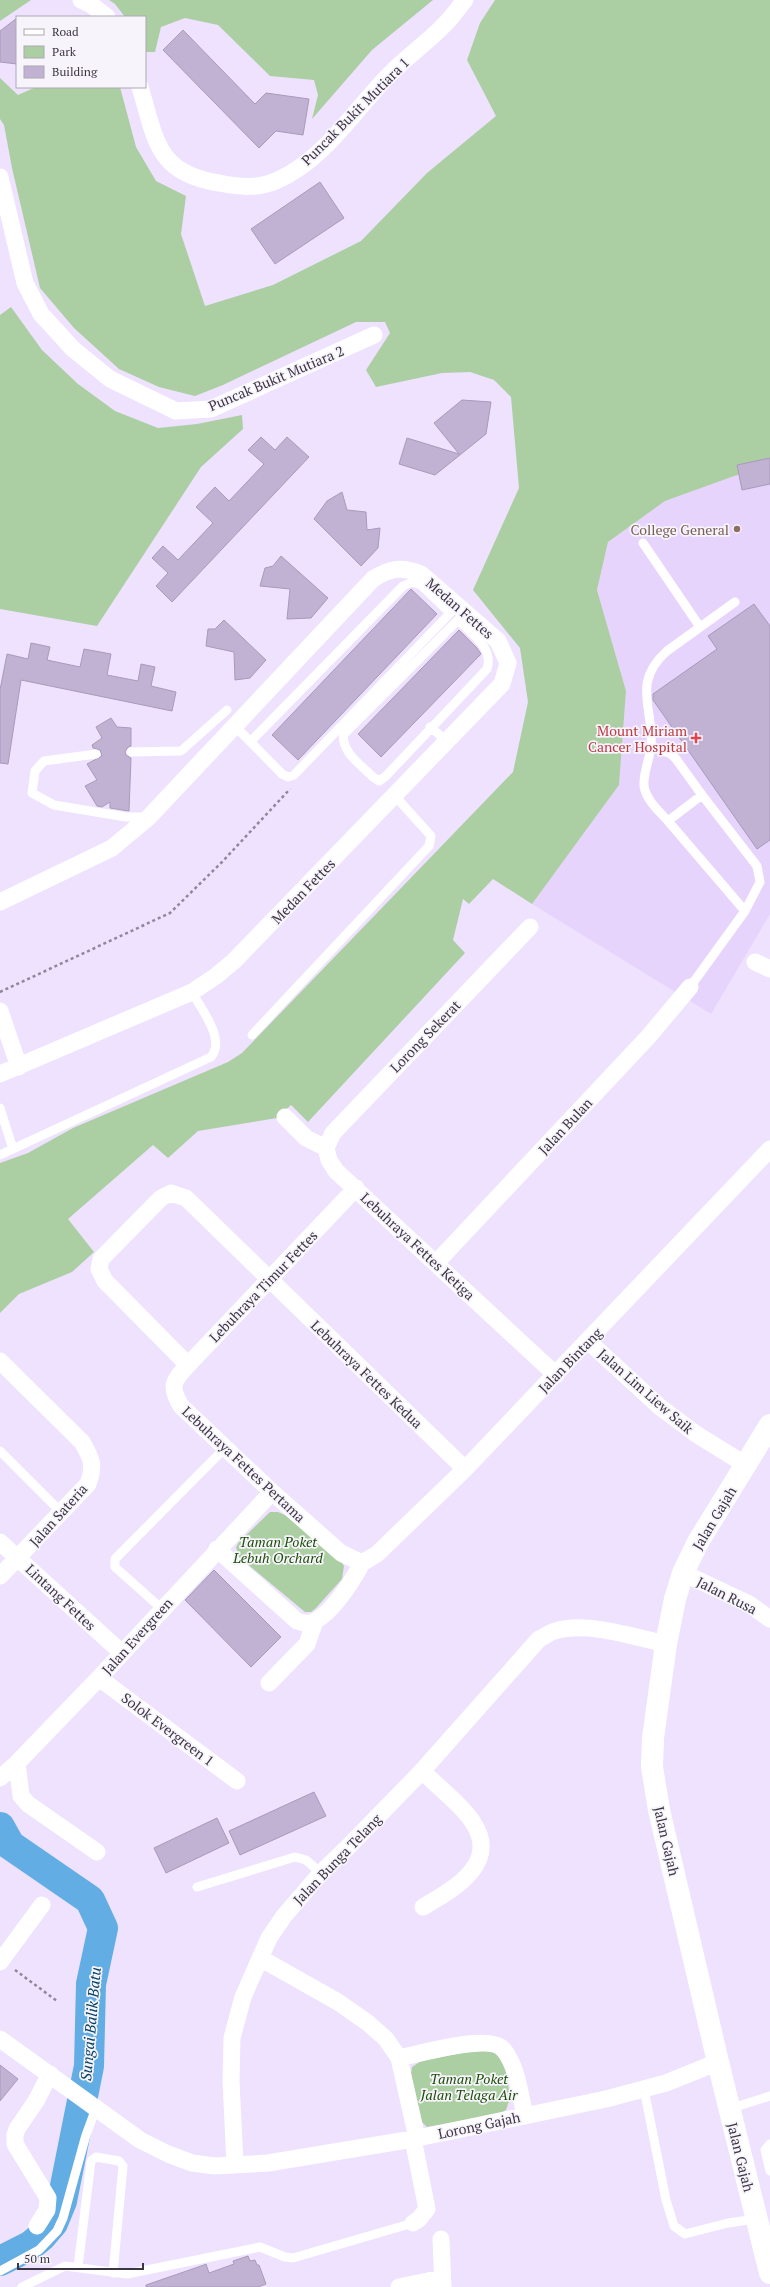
<svg xmlns="http://www.w3.org/2000/svg" width="770" height="2287" viewBox="0 0 770 2287" font-family="'PT Serif',serif">
<style>
.built{fill:#e7d4fd}
.green{fill:#accea3}
.lines{fill:none;stroke-linecap:round;stroke-linejoin:round}
.river{stroke:#61ade4;stroke-width:30}
.building{fill:#c1b2d3;stroke:#a89aba}
.path{stroke:#8f879b;stroke-width:2.5;stroke-dasharray:3 3;stroke-linecap:butt}
.service{stroke:#fff;stroke-width:9}
.minor{stroke:#fff;stroke-width:17}
.tertiary{stroke:#fff;stroke-width:22}
.education-dot{fill:#8d6e63;stroke:#f7f4fb;stroke-width:1.5}
.health-dot{fill:#e0444e;stroke:#f7f4fb;stroke-width:1.5}
.labels{text-anchor:middle;dominant-baseline:central;stroke-width:3.5;stroke-linejoin:round;paint-order:stroke}
.street-label{font-size:14px;fill:#3c3643;stroke:#f7f4fb}
.education-label{font-size:14px;fill:#785e54;stroke:#f7f4fb;text-anchor:end}
.health-label{font-size:14px;fill:#be3a42;stroke:#f7f4fb;text-anchor:end}
.park-label{font-size:14px;font-style:italic;fill:#1a4e06;stroke:#f7f4fb}
.water-label{font-size:15px;font-style:italic;fill:#004064;stroke:#f7f4fb}
</style>
<rect width="100%" height="100%" fill="#eee2fe"/>
<path class="built" d="M770,463V914L711,1014L532,904L619,785L626,691L597,590L608,542L665,501Z"/>
<path class="green" d="M0,0H31L0,21Z
M109,0H433L372,50L312,119L318,95L314,80L270,76L218,25L185,18L161,27L155,52H145V17H125L115,4Z
M495,0H770V463L665,501L608,542L597,590L626,691L619,785L532,904L493,879L469,904L463,899L453,940L465,953L308,1122L291,1105L277,1118L198,1131L168,1158L153,1145L68,1219L94,1252L72,1272L19,1294L0,1313V1163L28,1153L73,1128L228,1062L242,1053L513,772L528,702L520,648L473,590L519,488L511,397L494,380L470,372L442,373L376,387L366,370L390,333L385,322H356L223,385L195,396L159,387L119,369L74,328L40,288L12,168L4,125L0,119V78L18,95L36,87H120L136,147L156,181L186,196L181,234L205,306L273,285L361,241L427,173L496,116L467,60L480,23Z
M11,307L42,350L78,384L115,411L158,428L197,424L242,415L243,429L201,467L97,626L0,609V315Z
M270,1512H278L285,1515L340,1560L344,1566L342,1579L316,1608L311,1612H305L239,1557L236,1547L239,1542Z
M482,2049L491,2050L505,2062L510,2098L506,2110L499,2114L427,2127L422,2122L411,2074L412,2067L421,2061Z"/>
<g class="lines">
<path class="river" d="M0,1827L10,1845L90,1900L103,1928L91,1984L89,2066L62,2201L53,2223L41,2237L30,2246L0,2261"/>
</g>
<path class="building" d="M17,18V64L0,62V31Z
M183,30L255,104L266,93L309,99L303,135L276,131L259,148L163,50Z
M320,182L344,218L275,264L251,229Z
M462,400L491,402L486,434L435,475L399,464L407,438L459,454L434,423Z
M261,437L275,450L287,437L309,457L172,602L156,586L168,573L152,558L163,546L178,560L213,523L196,507L215,487L229,501L264,464L248,450Z
M770,458V484L742,490L737,465Z
M342,492L347,510L366,512L367,530L380,528L378,548L361,566L314,519L327,501Z
M281,556L328,598L311,618L287,619L290,589L260,586L265,568L273,566Z
M411,589L437,614L298,760L272,735Z
M754,604L770,626V840L757,849L653,700V694L717,649L708,636Z
M224,620L266,660L250,678L235,680L234,652L206,646L208,629H215Z
M459,630L477,648L481,654L381,757L358,734Z
M31,643L50,647L47,660L80,667L84,649L111,654L107,675L138,681L141,664L155,667L151,686L176,692L172,711L21,680L8,764L0,763V690L7,654L28,659Z
M111,718L117,727L131,728V746L128,747L125,752L126,755L131,758L129,811L110,808V802L102,807L97,806L85,786L97,780L87,764L102,756L100,750L93,748L92,745L102,738L96,727Z
M214,1570L281,1637L251,1667L185,1600Z
M314,1792L326,1816L240,1855L229,1831Z
M217,1818L229,1843L166,1873L154,1848Z
M0,2065L18,2079L0,2101Z
M248,2256L250,2261L255,2260L257,2265H259L266,2284L258,2287H146V2285L204,2265L206,2264L209,2273L234,2264L233,2261Z"/>
<g class="lines">
<path class="path" d="M0,992L170,913L222,862L290,789
M15,1970L57,2001"/>
<path class="service" d="M643,543L700,627
M458,620C472,634 494,648 487,669L386,776L379,781L373,777C362,766 340,751 344,734Z
M235,726L282,774L288,777L294,775L458,605
M430,727L447,741
M251,741L403,586L412,582L421,585L450,613
M651,746L671,754L676,759L702,795
M131,752L181,751L227,710
M96,754L44,761L35,771L32,793L54,805L126,817H148
M668,821C659,811 646,800 644,786C643,772 650,759 651,746C654,708 631,683 667,651L735,602
M690,987L745,911L760,882L757,866L702,795L668,821L745,911
M252,1035L429,846L431,836L395,796
M0,1108L13,1149
M0,1155L211,1057C226,1039 201,1009 192,992
M0,1451L62,1513
M162,1609L115,1567V1559L225,1448
M197,1887L295,1857L306,1860L321,1873
M644,2089L666,2200L674,2226L685,2234L728,2223L756,2219
M729,2109L770,2096
M770,2144L765,2150L770,2171
M78,2267L91,2161L96,2157L119,2161L123,2166L113,2273
M0,2271L39,2250L57,2231L63,2218L86,2135L96,2108
M22,2287L65,2266L127,2274L260,2247L285,2257L293,2258L413,2223"/>
<path class="minor" d="M81,0L93,6L107,17
M140,87C156,140 156,173 219,183C239,187 259,189 278,180C325,159 355,109 390,74C406,57 427,43 444,25C452,18 458,8 465,0
M0,177L25,283L41,314L73,349L110,379L176,411L211,409L374,335
M0,902L112,848L149,817L373,579C390,568 402,566 421,574L498,641L508,663L502,684L234,961L216,976L192,992L0,1074
M755,962L770,969
M0,1011L19,1067
M285,1117L306,1138L326,1148L329,1160L336,1171L556,1375
M326,1148L333,1133L530,927
M356,1188L188,1365C173,1381 169,1386 181,1406L272,1492L341,1553L362,1563
M436,1263L649,1036L690,987
M588,1341L660,1407L696,1434L746,1465
M0,1361L82,1442C92,1459 95,1465 88,1484L0,1576
M188,1365L105,1281L99,1269L101,1259L161,1198L171,1193L186,1198L465,1469
M0,1542L122,1653
M217,1549L297,1621C301,1622 305,1624 309,1623C329,1619 353,1580 362,1563
M362,1563L377,1554L465,1469L770,1149
M683,1573L749,1604L770,1619
M99,1678L237,1781
M269,1683L307,1644L315,1621
M17,1763L21,1796L28,1804L97,1852
M422,1771C435,1784 463,1806 472,1821C501,1863 454,1889 423,1907
M0,1778L17,1763L99,1678L272,1492
M260,1958L338,2002L368,2023L386,2039L399,2058L417,2138
M0,1962L42,1905
M0,2039L140,2140L168,2154L192,2163L215,2166L268,2163L413,2139L606,2099L666,2083L718,2062
M399,2058C420,2054 488,2033 503,2049C517,2065 520,2095 525,2116
M413,2139L427,2209L419,2219L413,2223
M235,2164L231,2081L232,2038L243,1997L269,1938L284,1916L321,1873L347,1848L422,1771L539,1639C544,1637 550,1632 555,1631C587,1621 634,1637 666,1644
M37,2226L47,2210L48,2198L15,2144V2135L17,2129L36,2101L50,2074
M441,2239L443,2287
M399,2287L442,2278"/>
<path class="tertiary" d="M770,1425L698,1542L683,1573L675,1599L666,1644L653,1738L652,1767L659,1810L718,2062L770,2273"/>
</g>
<circle class="education-dot" cx="737" cy="529" r="4"/>
<path class="health-dot" d="M694 732h4v4h4v4h-4v4h-4v-4h-4v-4h4z"/>
<g class="labels">
<g class="street-label">
<text transform="translate(355 111) rotate(-45)">Puncak Bukit Mutiara 1</text>
<text transform="translate(276 378) rotate(-23)">Puncak Bukit Mutiara 2</text>
<text transform="translate(460 608) rotate(41)">Medan Fettes</text>
<text transform="translate(303 891) rotate(-46)">Medan Fettes</text>
<text transform="translate(425 1036) rotate(-46)">Lorong Sekerat</text>
<text transform="translate(565 1126) rotate(-47)">Jalan Bulan</text>
<text transform="translate(418 1246) rotate(43)">Lebuhraya Fettes Ketiga</text>
<text transform="translate(263 1286) rotate(-46)">Lebuhraya Timur Fettes</text>
<text transform="translate(570 1360) rotate(-46)">Jalan Bintang</text>
<text transform="translate(367 1374) rotate(44)">Lebuhraya Fettes Kedua</text>
<text transform="translate(646 1391) rotate(41)">Jalan Lim Liew Saik</text>
<text transform="translate(244 1464) rotate(43)">Lebuhraya Fettes Pertama</text>
<text transform="translate(58 1515) rotate(-48)">Jalan Sateria</text>
<text transform="translate(714 1518) rotate(-59)">Jalan Gajah</text>
<text transform="translate(727 1595) rotate(27)">Jalan Rusa</text>
<text transform="translate(61 1597) rotate(43)">Lintang Fettes</text>
<text transform="translate(137 1636) rotate(-48)">Jalan Evergreen</text>
<text transform="translate(168 1729) rotate(37)">Solok Evergreen 1</text>
<text transform="translate(667 1841) rotate(77)">Jalan Gajah</text>
<text transform="translate(337 1859) rotate(-46)">Jalan Bunga Telang</text>
<text transform="translate(479 2125) rotate(-12)">Lorong Gajah</text>
<text transform="translate(741 2157) rotate(76)">Jalan Gajah</text>
</g>
<g class="education-label">
<text x="729" y="529">College General</text>
</g>
<g class="health-label">
<text x="687" y="730">Mount Miriam<tspan x="687" dy="16">Cancer Hospital</tspan></text>
</g>
<g class="park-label">
<text x="278" y="1541">Taman Poket<tspan x="278" dy="16">Lebuh Orchard</tspan></text>
<text x="469" y="2078">Taman Poket<tspan x="469" dy="16">Jalan Telaga Air</tspan></text>
</g>
<g class="water-label">
<text transform="translate(90 2024) rotate(-85)">Sungai Balik Batu</text>
</g>
</g>
<rect x="16" y="16" width="130" height="72" fill="#f7f4fb" stroke="#aca8b1"/>
<rect x="24" y="29" width="20" height="6" fill="#ffffff" stroke="#aca8b1"/>
<text x="52" y="36" font-size="12" fill="#3c3643">Road</text>
<rect x="24" y="46" width="20" height="12" fill="#accea3" stroke="#aca8b1"/>
<text x="52" y="56" font-size="12" fill="#3c3643">Park</text>
<rect x="24" y="66" width="20" height="12" fill="#c1b2d3" stroke="#aca8b1"/>
<text x="52" y="76" font-size="12" fill="#3c3643">Building</text>
<path d="M18 2263v6h125v-6" fill="none" stroke="#3c3643" stroke-width="2"/>
<text x="24" y="2263" font-size="12" fill="#3c3643" stroke="#f7f4fb" stroke-width="3" paint-order="stroke">50 m</text>
</svg>
